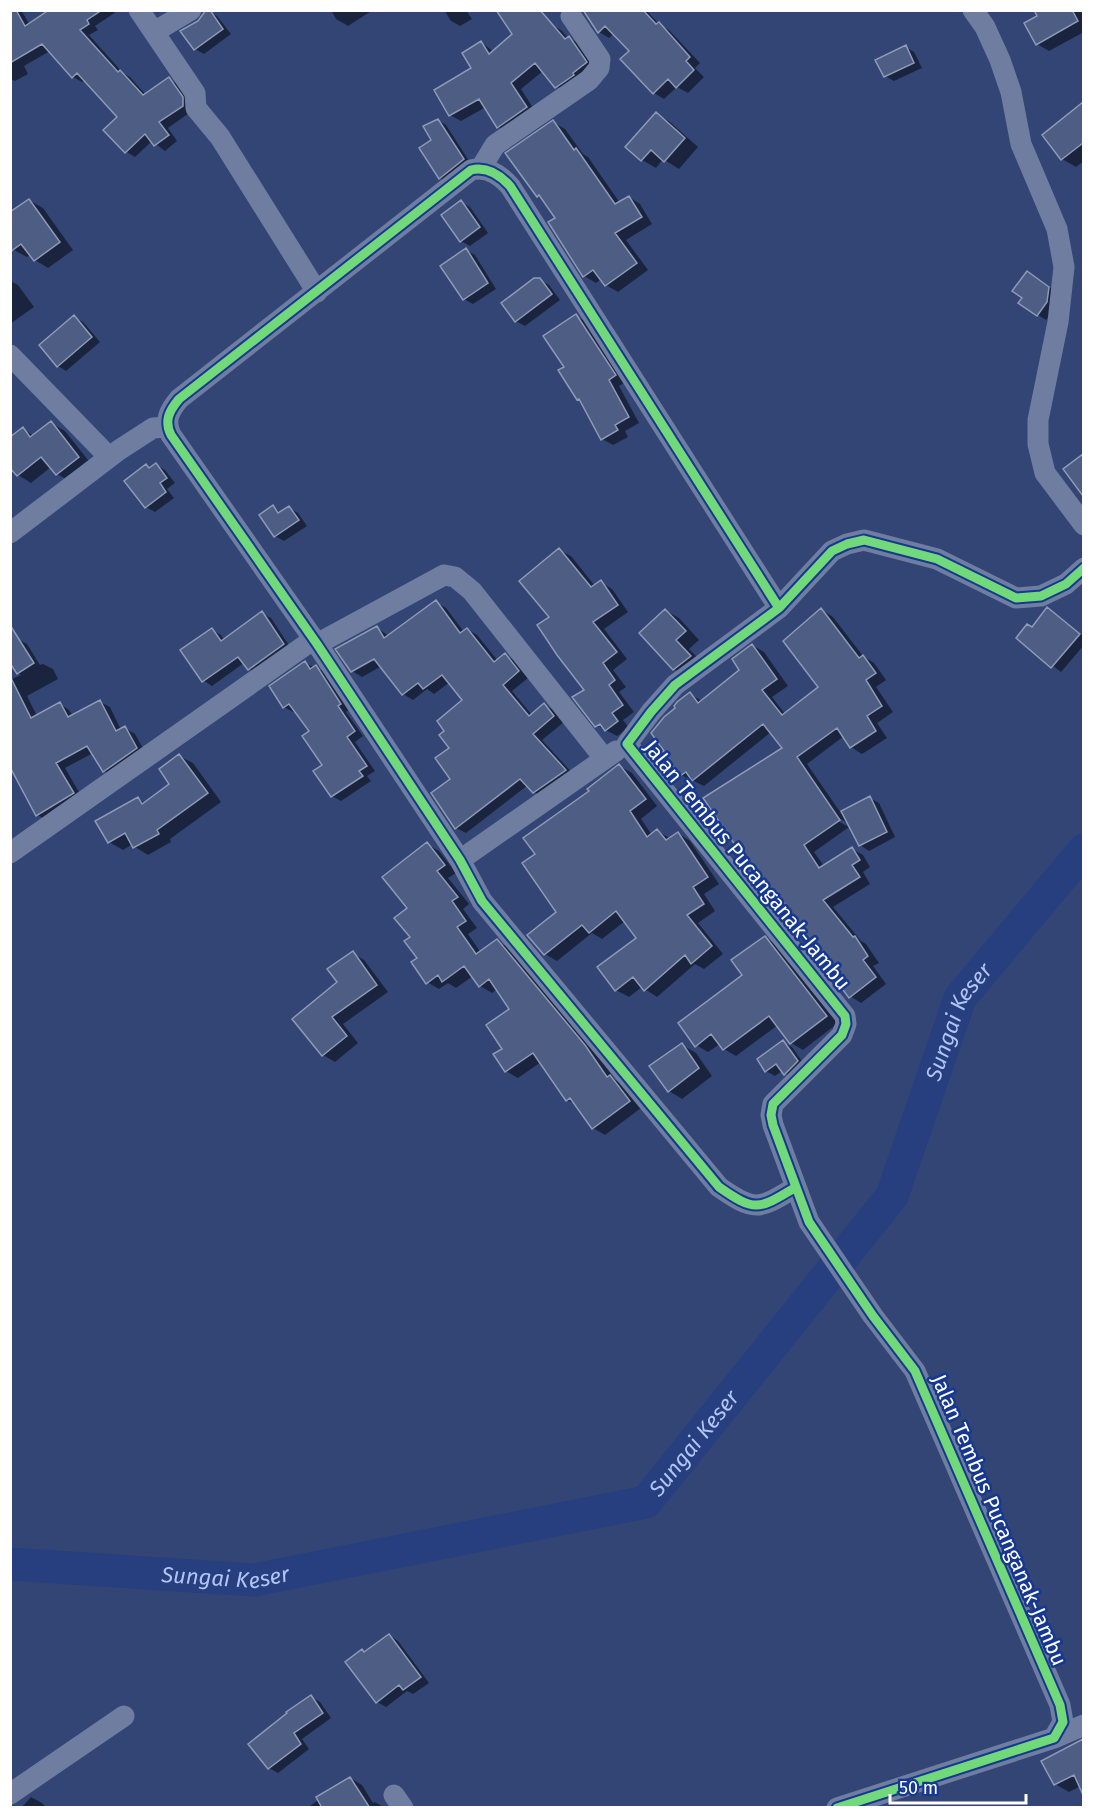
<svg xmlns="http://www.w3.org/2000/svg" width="1094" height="1818" viewBox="0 0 1094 1818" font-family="'Fira Sans',sans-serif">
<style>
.shadow{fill:#0007}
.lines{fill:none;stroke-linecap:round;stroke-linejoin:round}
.river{stroke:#273f7f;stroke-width:33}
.building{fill:#4d5d83;stroke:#8f9ab6;stroke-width:1.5}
.minor{stroke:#6f7da0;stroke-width:21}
.cycleway-casing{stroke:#173890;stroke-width:13}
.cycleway{stroke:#71d979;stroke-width:9}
.labels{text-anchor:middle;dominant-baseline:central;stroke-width:5;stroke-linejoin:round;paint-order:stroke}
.street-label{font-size:21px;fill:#fff;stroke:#173890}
.water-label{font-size:22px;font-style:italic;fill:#b0c5f7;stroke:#173890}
</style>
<rect width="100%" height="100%" fill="#324575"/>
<path class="shadow" d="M10,10H21L30,25L52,10H119L95,26L98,30L89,35L123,73L130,77L146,95L169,79L179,85L192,111L168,128L177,141L165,151L152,141L135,157L125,151L119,117L85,80L82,82L73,77L50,51L24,66L28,74L15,81L10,79Z
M331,10H373L348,26L336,19Z
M444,10H466L472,19L460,26L451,21Z
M589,10H646L659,24L669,30L700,63L695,68L704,77L688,93L677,87L664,99L654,93L631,51L614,33L609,38L599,32Z
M1036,10H1080L1084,17V32L1049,51L1037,44L1039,16Z
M209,11L217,16L231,34L204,54L195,49L199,22Z
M550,24L561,30L568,38L580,44L597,69L567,93L556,86L543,71L521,89L537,114L509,133L498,127L486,107L461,121L450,115L474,69L481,42L494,52Z
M906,47L914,52L922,68L894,81L885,76Z
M1078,108L1084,111V161L1076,167L1062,159L1044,136Z
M656,114L670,122L698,147L679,169L663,159L656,168L642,160Z
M438,120L446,125L471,164L448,182L440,178Z
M553,122L565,129L583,154L588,157L620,203L629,197L640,204L652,224L626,240L648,270L618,292L606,285L601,279L596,283L584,276L550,223L557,218L543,199L538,196Z
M29,200L43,208L73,250L48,268L35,260L31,255L27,257L14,250L10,245Z
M461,202L470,207L488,233L470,246L461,241Z
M466,250L475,255L496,289L473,304L464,299Z
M1028,273L1058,293L1056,307L1046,320L1038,315L1024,297Z
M540,280L549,285L560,300L525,326L516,321Z
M10,281L18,285L34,307L10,324Z
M576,316L587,322L626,382L619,386L639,423L625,431L628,437L613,445L602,439L581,400L578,399Z
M74,317L83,322L100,342L66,371L58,366Z
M51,423L65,431L92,465L71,482L57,474L51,467L31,483L18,475L23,429L34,436Z
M1084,456V494L1066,470Z
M157,465L165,470L175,483L167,489L174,498L155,512L146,507L126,481L146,466L151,469Z
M273,507L282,513L289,508L298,513L307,526L284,541L275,536Z
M559,550L571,556L595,586L601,582L612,589L628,612L604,629L627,659L613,670L626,687L619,692L634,712L623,720L629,728L617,736L596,725L587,690L551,618Z
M436,602L446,608L464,632L467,629L477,635L498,661L505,655L515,661L528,678L512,691L532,715L545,705L555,711L564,722L542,740L575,776L544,798L534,792L528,785L466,833L456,828L451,748L447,731L464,701L450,682L434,694L427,689L413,700L403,694L382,666L362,677L352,671L377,628L389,636Z
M1048,609L1084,636V645L1061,672L1018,638L1032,628Z
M665,610L679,618L699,640L689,649L704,664L688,677L674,669L641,633Z
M822,610L833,617L863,656L874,663L886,680L876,687L893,712L877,723L887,738L862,754L851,747L844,736L807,764L845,819L870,798L879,803L895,837L869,851L860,845L849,824L834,815L832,818L849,827L814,852L824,866L852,849L863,855L870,867L863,872L870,884L833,907L861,941L866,944L879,963L873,966L886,984L861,1003L850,996L843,981L824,952L817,948L784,901L780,904L769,897L759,883L754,880L746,859L784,748L771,732L704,786L681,775L690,694L702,701L741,670L752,645L764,652L788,686L772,697L785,714L820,687Z
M262,613L271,618L292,650L258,674L249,669L244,663L212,686L203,680L212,630L221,635L224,640Z
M18,639L27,644L40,665L43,664L53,669L58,679L27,696L37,716L60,704L69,710L73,716L100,702L110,707L121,730L125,728L135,734L146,754L114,777L104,771L93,753L65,768L83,799L47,820L37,815L10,680L21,675L18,673Z
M305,663L325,672L349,709L346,712L363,736L355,742L375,771L367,776L371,781L341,801L332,796L315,771L324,765L311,731L295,711L293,712L284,707Z
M179,756L193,763L221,802L170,839L171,842L148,855L135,847L133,844L123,850L109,842L138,799L145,803L171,784Z
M619,766L632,773L657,806L641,819L652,835L657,831L671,839L678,833L690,841L719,884L704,894L715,911L698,923L723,954L704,969L695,964L657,997L642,987L629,997L616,990L638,938L625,921L602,939L592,933L557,961L545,954L558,913L537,855L591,792Z
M427,844L439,851L456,873L448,878L469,904L463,909L477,928L468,934L481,953L497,941L509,948L597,1053L615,1080L622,1084L641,1108L605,1135L593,1128L577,1105L567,1100L541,1062L518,1078L506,1071L511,1009L497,989L492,993L480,986L473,976L456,988L448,983L439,989L427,982L412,937L409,909Z
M765,938L777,945L838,1023L803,1050L791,1043L778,1025L736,1056L724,1049L720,1044L708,1052L696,1045L744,976Z
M353,953L364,960L388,992L343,1024L358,1043L335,1062L323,1055L294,1019L339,982Z
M783,1042L792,1047L806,1067L794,1079L782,1071L775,1076L766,1071Z
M682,1045L696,1053L712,1076L682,1099L669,1091Z
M389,1635L398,1641L429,1683L413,1694L407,1691L386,1707L377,1702L365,1653Z
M311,1697L320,1702L331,1718L302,1739L309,1749L278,1773L269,1768Z
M1084,1741V1792L1081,1786L1069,1792L1055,1784L1043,1761Z
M350,1778L362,1785L373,1803L375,1802L385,1808H307Z
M31,1797L42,1803L47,1808H21Z"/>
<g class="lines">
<path class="river" id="s1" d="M10,1564L254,1580L646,1502L892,1196L960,998L1084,850"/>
</g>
<path class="building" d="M10,10H16L25,26L49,10H102L87,20L89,24L80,30L118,72L120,70L143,95L169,77L183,97V106L159,122L169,135L154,146L145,134L125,153L103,130L117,117L77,73L72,78L42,44L10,63Z
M206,10H210L223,29L194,50L180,31L198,21Z
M496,10H540L565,39L569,36L587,62L573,73L574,75L555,88L535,63L511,83L527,107L497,128L479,99L449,116L434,90L471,68L462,53L481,41L489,54L512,34Z
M583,10H643L656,24L659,22L690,57L686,61L694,70L676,88L668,79L653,94L620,59L629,51L605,26L598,33Z
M1034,10H1072L1078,21L1036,45L1024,23L1037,16Z
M906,45L914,63L884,77L875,60Z
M1083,102V143L1061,160L1042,135Z
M656,112L685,138L664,162L651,150L641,161L625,147Z
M438,119L464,159L439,179L419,148L431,140L423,126Z
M553,120L574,150L576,148L615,204L629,196L642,217L615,233L637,263L605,286L593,270L583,277L548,222L555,218L539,195L537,197L505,153Z
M29,199L60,242L34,261L21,244L10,252V212Z
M461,200L480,227L460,242L441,215Z
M466,248L488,283L463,300L440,266Z
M1027,271L1049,287L1047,302L1037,316L1018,303L1022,298L1012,291Z
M534,278H540L552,294L515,322L501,303Z
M576,314L616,375L609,380L629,417L615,425L618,430L601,440L579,399L577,400L558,370L564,367L543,336Z
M74,315L92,337L57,367L39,345Z
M51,421L79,457L56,475L41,457L17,476L10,468V437L23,427L30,437Z
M1083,454V496L1063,469Z
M156,463L167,478L160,483L166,492L145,508L124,481L146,464L149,468Z
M273,505L278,513L289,506L299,520L274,537L259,515Z
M559,548L591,587L601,580L618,605L593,622L617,652L603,663L615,680L609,685L623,705L612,713L618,721L605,731L600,724L595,727L572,697L584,690L557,655L537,625L549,617L519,581Z
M436,600L460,633L467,628L494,662L505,653L519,671L503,685L529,716L544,703L554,716L533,734L566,770L533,793L520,779L455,829L431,793L450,779L435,758L449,748L439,735L444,731L437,721L462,700L442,675L423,689L418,683L402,695L374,659L351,672L335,649L377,626L384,638Z
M1047,607L1080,634L1051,668L1016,638L1027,624L1032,627Z
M821,608L859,658L863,655L876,673L866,680L882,706L867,716L876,731L850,748L837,728L797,757L840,820L804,845L819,868L852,847L860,860L852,865L860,877L823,900L853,937L855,936L868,956L863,960L876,977L849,998L838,983L841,980L819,947L816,949L797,926L799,925L777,892L768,898L755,880L753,881L751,878L740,861L744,858L703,798L782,748L763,724L692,781L686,772L680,776L662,752L664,751L651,733L664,717L675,708L674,706L677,702L690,692L698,703L739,670L732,659L752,644L777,679L762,690L782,715L818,687L783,641Z
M665,609L686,631L676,640L691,656L673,670L639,633Z
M262,611L284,644L248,670L238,657L202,682L180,650L212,628L221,641Z
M10,625L34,663L17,674L10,663Z
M305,661L310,669L316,665L341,704L338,706L355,731L347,737L367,766L359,771L363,776L331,797L313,771L322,765L302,736L309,731L289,704L283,708L269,686Z
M10,676L31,718L60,702L68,717L100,700L116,731L125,726L137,748L103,772L87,746L56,763L74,793L36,816L10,767Z
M179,754L208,793L157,830L159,834L133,848L125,833L108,843L95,821L138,797L142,804L169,784L159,769Z
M619,764L646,799L630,811L647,837L657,829L666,840L678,832L708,877L693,887L704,904L687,915L712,946L691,964L685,955L644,991L633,977L615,991L597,967L636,938L616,911L589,933L582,925L544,955L527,935L556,912L522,863L535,854L523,838L589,791L587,789Z
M870,796L887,832L859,846L841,811Z
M427,842L445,865L437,871L458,897L452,901L466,921L457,927L476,954L497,939L585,1045L607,1077L610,1075L630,1101L592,1129L570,1098L566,1101L533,1053L505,1072L493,1054L502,1049L486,1025L509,1009L489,979L479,987L464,966L442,982L438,975L426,984L411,962L417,958L404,941L410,937L394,918L407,908L382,877Z
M765,936L827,1016L790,1044L769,1016L723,1050L711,1034L695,1047L678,1023L742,975L731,960Z
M353,951L377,985L332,1017L347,1036L322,1056L292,1019L337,982L327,969Z
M783,1040L798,1061L784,1075L776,1064L765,1072L757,1059Z
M682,1043L699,1068L668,1092L649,1066Z
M389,1634L421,1677L403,1690L399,1685L376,1703L345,1662L362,1649L364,1652Z
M311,1695L323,1713L294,1733L301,1744L268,1769L248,1744L287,1713L286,1712Z
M1083,1739V1795L1074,1775L1054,1785L1041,1761Z
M350,1777L370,1808H322L316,1797Z"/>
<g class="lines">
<path class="minor" d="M139,10L195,93L196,108L220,137L317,292
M973,10L985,27L1000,60L1011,92L1021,144L1057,229L1064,267L1058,322L1038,420V444L1045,473L1084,525
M154,32L191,10
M481,168L495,145L589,80L599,68L600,59L571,16
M10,355L109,457
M10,533L119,450L153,428L167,427
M779,608L510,186C500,175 487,166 471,170L179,399C169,411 164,421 171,435L317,644L460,860L482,901L719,1187C756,1213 759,1209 796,1187
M317,644L444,575L455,577L472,591L604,758
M10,853L314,639
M460,860L616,751
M1054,1738L1084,1725
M10,1794L124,1716
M394,1795L403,1808
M837,1808L1054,1738L1063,1722L1060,1705L915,1371L873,1316L809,1222L773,1125L771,1115L773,1104L842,1035L846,1024L845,1016L627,744L651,712L675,685L779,608L832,551L847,544L864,540L937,559L1016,598L1041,596L1066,584L1084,568"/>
<g class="cycleway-casing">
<path id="cycleway" d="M779,608L510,186C500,175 487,166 471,170L179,399C169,411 164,421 171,435L317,644L460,860L482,901L719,1187C756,1213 759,1209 796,1187
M837,1808L1054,1738L1063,1722L1060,1705L915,1371L873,1316L809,1222L773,1125L771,1115L773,1104L842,1035L846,1024L845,1016L627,744L651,712L675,685L779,608L832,551L847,544L864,540L937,559L1016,598L1041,596L1066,584L1084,568"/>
</g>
<use href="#cycleway" class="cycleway"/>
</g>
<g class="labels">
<g class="street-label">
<text transform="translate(747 865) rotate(51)">Jalan Tembus Pucanganak-Jambu</text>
<text transform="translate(999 1520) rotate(67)">Jalan Tembus Pucanganak-Jambu</text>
</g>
<g class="water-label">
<text stroke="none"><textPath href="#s1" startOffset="1224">Sungai Keser</textPath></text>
<text stroke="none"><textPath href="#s1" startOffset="720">Sungai Keser</textPath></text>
<text stroke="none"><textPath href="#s1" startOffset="216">Sungai Keser</textPath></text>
</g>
</g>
<rect width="1094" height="1818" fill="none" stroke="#ffffff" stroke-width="24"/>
<path d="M890 1794v9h136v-9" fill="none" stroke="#ffffff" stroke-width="3"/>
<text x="899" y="1794" font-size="18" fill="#ffffff" stroke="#173890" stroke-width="4.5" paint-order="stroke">50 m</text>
</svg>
